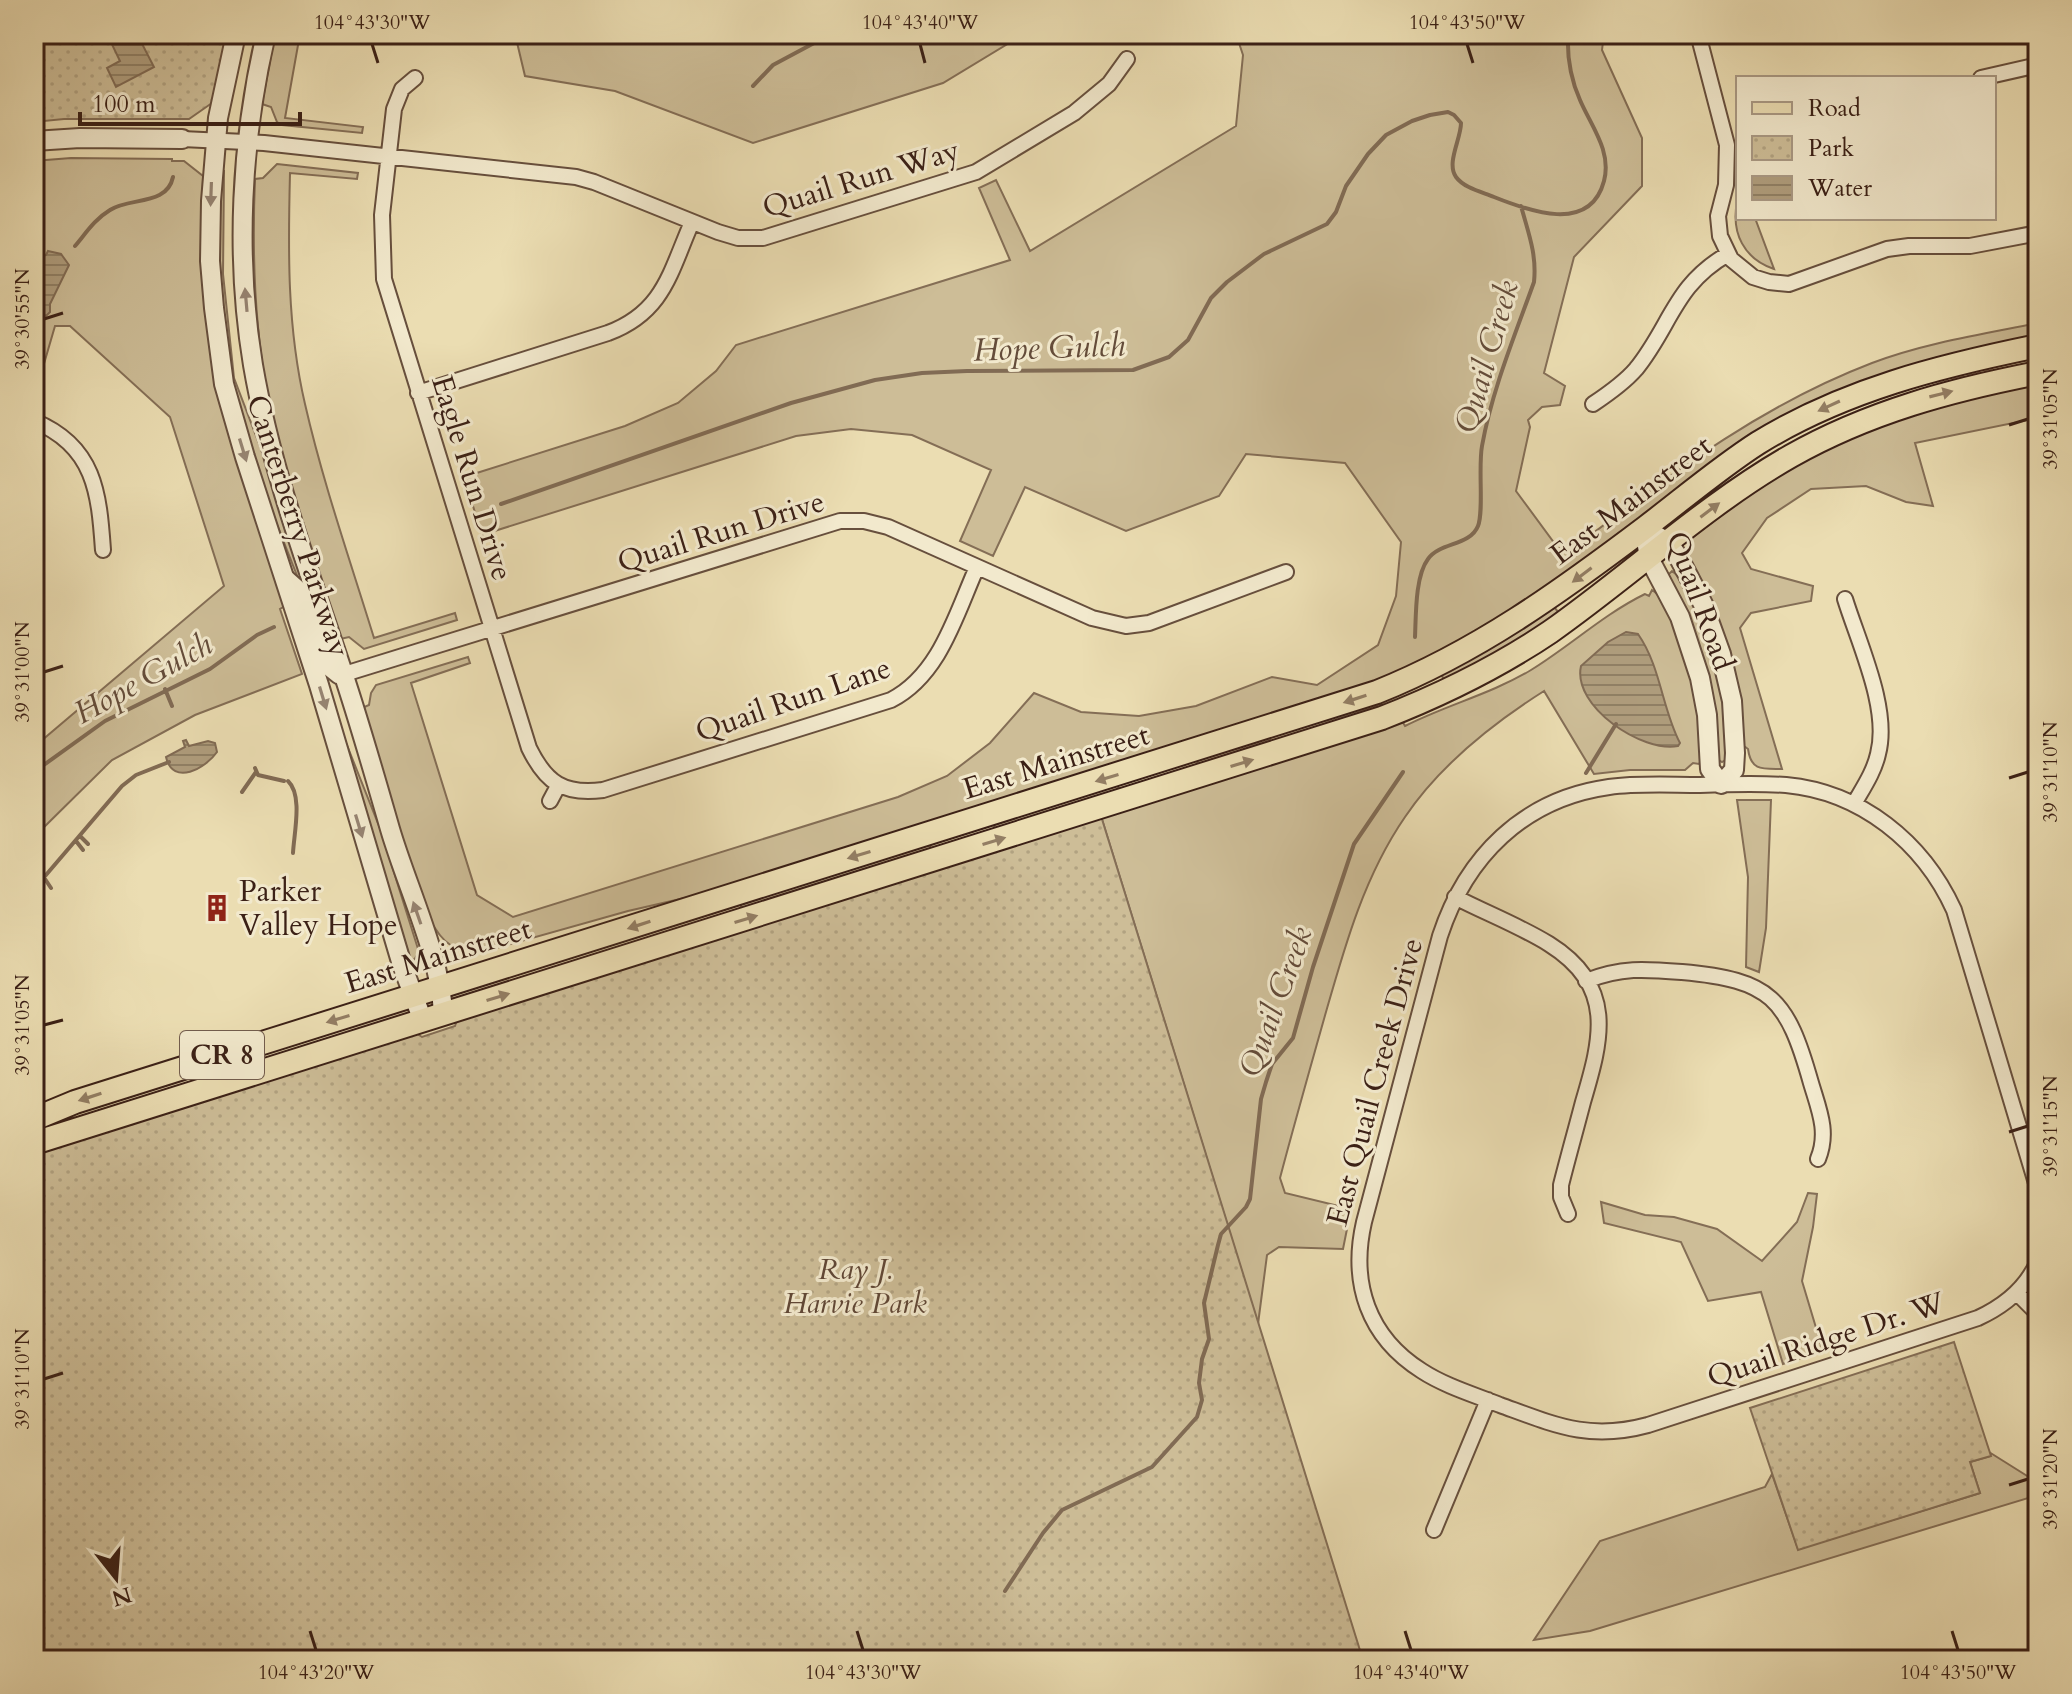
<svg xmlns="http://www.w3.org/2000/svg" width="2072" height="1694" viewBox="0 0 2072 1694" font-family="Cardo,serif">
<style>
.grass{fill:#cdbd97;stroke:#846e56;stroke-width:2}
.park{fill:url(#park-dots);stroke:#846e56;stroke-width:2}
.water{fill:url(#water-rules);stroke:#816b54;stroke-width:2}
.lines{fill:none;stroke-linecap:round;stroke-linejoin:round}
.stream{stroke:#816b54;stroke-width:4}
.minor-casing{stroke:#674f3d;stroke-width:18}
.tertiary-casing{stroke:#674f3d;stroke-width:22}
.primary-casing{stroke:#3b2016;stroke-width:26}
.minor{stroke:#f2e9cd;stroke-width:14}
.tertiary{stroke:#f2e9cd;stroke-width:18}
.primary{stroke:#ebddb2;stroke-width:22}
.oneway{fill:#968472}
.oneway2{fill:#937e64}
.ticks{fill:none;stroke:#3b2016;stroke-width:3}
.labels{text-anchor:middle;dominant-baseline:central;stroke-width:6;stroke-linejoin:round;paint-order:stroke}
.shield{fill:#f2e9cd;stroke:#725c4d;stroke-width:2}
.shield-label{font-size:28px;font-weight:bold;fill:#3b2016}
.street-label{font-size:30px;fill:#3b2016;stroke:#f2e9cd}
.poi-label{font-size:30px;fill:#3b2016;stroke:#f2e9cd;text-anchor:start}
.park-label{font-size:30px;font-style:italic;fill:#604736;stroke:#f2e9cd}
.water-label{font-size:32px;font-style:italic;fill:#644c3a;stroke:#f2e9cd}
.neatline{fill:none;stroke:#3b2016;stroke-width:3}
.ticks-label{font-size:20px;text-anchor:middle;fill:#3b2016}
</style>
<defs>
<pattern id="park-dots" width="8" height="8" patternUnits="userSpaceOnUse" patternTransform="scale(2)"><rect width="8" height="8" fill="#cdbd97"/><path d="M2 2h.1M6 6h.1" fill="none" stroke="#b1a281" stroke-width="1.8" stroke-linecap="round"/></pattern>
<pattern id="water-rules" width="6" height="5" patternUnits="userSpaceOnUse" patternTransform="scale(2)"><rect width="6" height="5" fill="#af9d7d"/><path d="M0 2.5h6" fill="none" stroke="#908065"/></pattern>
</defs>
<rect width="100%" height="100%" fill="#ebddb2"/>
<filter id="stains"><feTurbulence type="fractalNoise" baseFrequency=".0025" numOctaves="4"/><feColorMatrix values="0 0 0 0 .2 0 0 0 0 .09 0 0 0 0 .02 0 0 0 .5 -.17"/></filter>
<radialGradient id="worn" r=".72"><stop offset=".6" stop-color="#630" stop-opacity="0"/><stop offset="1" stop-color="#630" stop-opacity=".3"/></radialGradient>
<path class="grass" d="M275,34H300L285,118L363,127L362,133L282,125L277,122L271,107L262,104Z
M515,34H1024L943,83L753,143L615,91L525,76Z
M1236,34H1604L1602,50L1642,138V186L1574,257L1544,373L1565,386L1560,405L1542,407L1528,420L1530,427L1516,491L1558,548L1572,549C1669,476 1757,407 1872,363C1925,343 1983,334 2038,323V337L1935,358L1886,373L1620,534L1521,605L1440,653L1361,688L715,891L628,911L486,951L485,948C448,955 443,940 425,913L362,708L369,705L371,693L376,685L468,657L470,663L411,683L477,895L513,917L898,797L947,776L990,743L1034,693L1081,712L1139,716L1196,706L1272,677L1317,685L1378,645L1396,596L1401,542L1345,463L1246,454L1219,496L1126,531L1025,487L993,556L960,541L991,470L912,435L851,429L796,436L482,535L464,477L625,426L678,403L716,371L736,345L1010,260L979,188L996,180L1030,251L1236,126L1243,55Z
M71,158L172,159V161H184L203,176C201,252 203,326 219,401L285,606L280,609L302,674L195,715L112,760L34,837V747L224,586L170,417L70,326H55L34,398V161Z
M277,164L358,173L357,179L290,173C288,250 287,327 305,404C323,483 350,560 374,638L455,613L457,620L364,649L349,637L340,639C314,557 284,476 267,392C254,322 252,250 255,179L263,178Z
M222,171H224L223,274L234,378L266,462L325,649C293,559 250,471 231,378C217,310 218,240 222,171Z
M1737,202L1738,218H1755L1774,269C1744,259 1731,233 1737,202Z
M2038,382V418L1915,443L1933,506L1906,502L1866,486L1811,489L1767,518L1742,553L1751,569L1813,586L1811,601L1751,613L1740,628L1782,769C1762,769 1751,771 1748,749L1744,746L1740,701L1689,558L1688,541L1764,483L1839,441L1907,414Z
M1672,571C1699,590 1721,682 1726,715C1728,729 1727,744 1727,759L1722,762L1717,759L1667,576Z
M1652,590C1672,602 1692,673 1697,697C1701,717 1700,739 1702,759L1699,764L1693,763L1685,770H1630L1594,774L1544,691C1492,724 1440,765 1405,817C1363,878 1344,949 1324,1019C1309,1072 1294,1125 1280,1178L1285,1193L1351,1209L1343,1249L1279,1247L1267,1255L1258,1324L1101,816L1402,721L1405,726C1446,705 1491,694 1531,670C1570,646 1604,614 1645,594L1649,596Z
M1554,607L1560,614L1529,635L1445,682L1441,674Z
M1380,700L1383,708L1199,767L1196,759Z
M333,710L381,831L419,952L414,960L410,958Z
M1117,784L1120,792L996,831L993,823Z
M1737,800H1771L1766,928L1759,972L1746,967L1748,877Z
M929,843L932,851L742,911L740,902Z
M1808,1193L1817,1194L1813,1227L1802,1281L1823,1351L1783,1364L1761,1292L1708,1301L1681,1242L1604,1223L1601,1202L1645,1215L1674,1217L1717,1229L1762,1261L1797,1222Z
M1989,1452L2032,1479L2038,1477V1495L1590,1631L1534,1640L1600,1541L1765,1487L1772,1474L1798,1549L1980,1493L1970,1462L1990,1456Z"/>
<path class="park" d="M34,34H228L212,103L189,119H64L34,122Z
M1101,816L1363,1660H34V1151L416,1033L422,1037L455,1026L457,1020Z
M1954,1342L1991,1456L1970,1462L1980,1493L1798,1550L1750,1408Z"/>
<path class="water" d="M107,34H137L154,67L116,87L107,68L120,61Z
M48,251L61,254L69,265L50,304V312L46,316L34,315V260L46,255Z
M1626,632L1638,634C1661,667 1662,709 1680,743L1678,746C1643,753 1572,707 1581,666L1608,642Z
M186,740L189,746L208,741L215,743L217,752C206,768 173,787 166,757L185,747L183,741Z"/>
<g class="lines">
<path class="stream" d="M753,86L773,65L831,34
M75,246C86,233 95,219 110,210C130,197 167,206 173,177
M501,504L791,403L875,380L922,373L967,371L1133,370L1169,357L1188,340L1211,298L1227,282L1264,254L1327,224L1336,212L1346,186L1368,154L1386,135L1412,121L1430,115L1448,112L1454,115L1461,123C1461,139 1446,163 1456,177C1464,188 1482,192 1494,197C1529,211 1590,234 1604,181C1612,151 1591,126 1580,100C1571,80 1567,56 1568,34
M1415,637C1416,616 1415,576 1428,559C1440,542 1470,546 1478,526C1484,511 1478,467 1482,446C1492,390 1515,335 1534,282C1537,254 1528,232 1521,206
M165,689L172,706
M255,768L258,775L284,781
M34,772L105,721L210,669L257,635L274,627
M1586,773L1616,724
M288,781C303,795 294,833 293,853
M242,792L256,772
M80,836L88,844
M76,841L83,850
M45,879L51,888
M34,889L122,786L136,775L169,762
M1005,1591L1043,1533L1062,1510L1152,1467L1197,1417L1202,1400L1199,1383L1202,1359L1209,1339L1204,1303L1218,1245L1221,1234L1246,1207L1250,1199L1261,1099L1266,1082L1272,1064L1293,1038L1313,967L1354,844L1403,772"/>
<g class="minor-casing">
<path id="minor" d="M1698,34L1727,145L1726,185L1718,216L1720,236L1731,259L1753,277L1769,282L1789,284L1887,249L1909,246H1970L2038,233
M415,78L402,89L394,109L382,215L384,279L529,748C546,783 564,795 603,790L891,700C940,675 956,614 977,567
M1981,78L2038,65
M182,139L264,143L576,177L594,182L718,232L738,238H763L976,172L1074,113L1109,84L1127,59
M418,393L608,333C664,312 670,272 692,222
M1593,404C1608,394 1624,383 1636,369C1671,326 1674,285 1728,254
M34,421C95,446 99,493 103,550
M285,576L303,592L328,668L338,676L840,521H864L888,527L1092,618L1126,626L1149,623L1286,572
M1845,599C1859,644 1890,709 1878,754C1874,772 1863,788 1854,804
M550,801L558,786
M1455,897C1486,913 1520,926 1549,944C1616,986 1602,1038 1583,1102C1576,1129 1568,1157 1561,1185V1197L1568,1214
M1586,981C1621,967 1645,969 1682,972C1771,980 1787,998 1811,1083C1819,1110 1829,1132 1818,1159
M2038,1190L1954,910C1923,842 1861,792 1786,785C1757,783 1728,784 1700,785C1670,785 1638,783 1609,787C1523,799 1466,857 1440,936L1364,1222C1350,1283 1368,1337 1422,1371C1445,1386 1475,1395 1500,1405C1555,1425 1589,1441 1648,1425L1978,1318C2004,1306 2026,1289 2038,1261
M2017,1293L2038,1314
M1434,1530L1488,1400"/>
</g>
<g class="tertiary-casing">
<path id="tertiary" d="M236,34L218,118L211,201L210,261L214,308L224,384L245,457L319,685L402,965L423,1021
M266,34C241,141 235,257 253,365C271,470 309,571 343,673C360,724 375,777 390,829C407,887 441,957 443,1014
M34,141L80,138L182,139
M1644,528L1669,543L1680,560L1703,604L1721,654L1732,701L1735,753L1734,770L1721,784L1710,769L1707,715L1700,678L1680,617L1649,558Z"/>
</g>
<g class="primary-casing">
<path id="primary" d="M34,1119L75,1102L1377,692C1477,652 1560,592 1646,527C1683,499 1719,468 1758,443C1844,390 1940,366 2038,346
M34,1143L1382,718C1441,695 1498,667 1550,632C1631,575 1705,505 1791,456C1869,412 1951,390 2038,373"/>
</g>
<use href="#minor" class="minor"/>
<use href="#tertiary" class="tertiary"/>
<use href="#primary" class="primary"/>
</g>
<defs><path id="oneway-solid" d="M-6-.8H1V-3.2L6.5 0L1 3.2V.8H-6Z" transform="scale(2)"/></defs>
<g class="oneway">
<use href="#oneway-solid" transform="translate(211 194) rotate(92)"/>
<use href="#oneway-solid" transform="translate(246 300) rotate(-95)"/>
<use href="#oneway-solid" transform="translate(243 450) rotate(73)"/>
<use href="#oneway-solid" transform="translate(323 698) rotate(73)"/>
<use href="#oneway-solid" transform="translate(359 826) rotate(73)"/>
<use href="#oneway-solid" transform="translate(417 913) rotate(-109)"/>
</g>
<g class="oneway2">
<use href="#oneway-solid" transform="translate(1941 394) rotate(-14)"/>
<use href="#oneway-solid" transform="translate(1829 406) rotate(155)"/>
<use href="#oneway-solid" transform="translate(1710 510) rotate(-37)"/>
<use href="#oneway-solid" transform="translate(1582 575) rotate(143)"/>
<use href="#oneway-solid" transform="translate(1355 699) rotate(162)"/>
<use href="#oneway-solid" transform="translate(1242 763) rotate(-17)"/>
<use href="#oneway-solid" transform="translate(1107 778) rotate(163)"/>
<use href="#oneway-solid" transform="translate(994 841) rotate(-17)"/>
<use href="#oneway-solid" transform="translate(859 855) rotate(163)"/>
<use href="#oneway-solid" transform="translate(746 919) rotate(-17)"/>
<use href="#oneway-solid" transform="translate(639 925) rotate(162)"/>
<use href="#oneway-solid" transform="translate(498 997) rotate(-17)"/>
<use href="#oneway-solid" transform="translate(338 1019) rotate(163)"/>
<use href="#oneway-solid" transform="translate(90 1097) rotate(162)"/>
</g>
<path class="ticks" d="M372,44L378,63M920,44L925,63M1467,44L1473,63M44,319L63,313M2009,425L2028,419M44,672L63,666M2009,778L2028,772M44,1025L63,1020M2009,1132L2028,1126M44,1379L63,1373M2009,1485L2028,1479M310,1631L316,1650M857,1631L863,1650M1405,1631L1411,1650M1952,1631L1958,1650"/>
<defs>
<g id="building-bare" transform="scale(2.16)"><path d="M-4-6H4V6H1V3H-1V6H-4ZM-2.5-4.3h1.7v1.8h-1.7ZM.8-4.3h1.7v1.8H.8ZM-2.5-1h1.7V.8h-1.7ZM.8-1h1.7V.8H.8Z" fill="#8f2418" stroke="#f2e9cd" stroke-width="2.5" paint-order="stroke"/></g>
</defs>
<g fill-rule="evenodd">
<use href="#building-bare" x="217" y="908"/>
</g>
<g class="labels">
<rect class="shield" x="180" y="1031" width="84" height="48" rx="6"/>
<g class="shield-label">
<text x="222" y="1055">CR 8</text>
</g>
<g class="street-label">
<text transform="translate(861 179) rotate(-17)">Quail Run Way</text>
<text transform="translate(472 478) rotate(73)">Eagle Run Drive</text>
<text transform="translate(1631 500) rotate(-37)">East Mainstreet</text>
<text transform="translate(298 526) rotate(72)">Canterberry Parkway</text>
<text transform="translate(721 532) rotate(-17)">Quail Run Drive</text>
<text transform="translate(1700 601) rotate(70)">Quail Road</text>
<text transform="translate(793 700) rotate(-19)">Quail Run Lane</text>
<text transform="translate(1056 762) rotate(-17)">East Mainstreet</text>
<text transform="translate(438 956) rotate(-17)">East Mainstreet</text>
<text transform="translate(1375 1082) rotate(-75)">East Quail Creek Drive</text>
<text transform="translate(1826 1340) rotate(-18)">Quail Ridge Dr. W</text>
</g>
<g class="poi-label">
<text x="239" y="891">Parker<tspan x="239" dy="34">Valley Hope</tspan></text>
</g>
<g class="park-label">
<text x="855" y="1269">Ray J.<tspan x="855" dy="34">Harvie Park</tspan></text>
</g>
<g class="water-label">
<text transform="translate(1049 348) rotate(-2)">Hope Gulch</text>
<text transform="translate(1487 357) rotate(-74)">Quail Creek</text>
<text transform="translate(143 679) rotate(-29)">Hope Gulch</text>
<text transform="translate(1276 1002) rotate(-70)">Quail Creek</text>
</g>
</g>
<rect width="2072" height="1694" fill="none" stroke="#ebddb2" stroke-width="88"/>
<rect x="1736" y="76" width="260" height="144" fill="#f2e9cd" stroke="#a99984" stroke-width="2"/>
<rect x="1752" y="102" width="40" height="12" fill="#ebddb2" stroke="#a99984" stroke-width="2"/>
<text x="1808" y="116" font-size="24" fill="#3b2016">Road</text>
<rect x="1752" y="136" width="40" height="24" fill="url(#park-dots)" stroke="#a99984" stroke-width="2"/>
<text x="1808" y="156" font-size="24" fill="#3b2016">Park</text>
<rect x="1752" y="176" width="40" height="24" fill="url(#water-rules)" stroke="#a99984" stroke-width="2"/>
<text x="1808" y="196" font-size="24" fill="#3b2016">Water</text>
<g transform="translate(116 1578) rotate(163)" stroke="#f2e9cd" stroke-width="6" paint-order="stroke">
<path d="M0-6L14 30L0 20L-14 30Z" fill="#3b2016"/>
<text y="-12" font-size="22" font-weight="bold" text-anchor="middle" fill="#3b2016">N</text>
</g>
<path d="M80 112v12h220v-12" fill="none" stroke="#3b2016" stroke-width="4"/>
<text x="92" y="112" font-size="24" fill="#3b2016" stroke="#f2e9cd" stroke-width="6" paint-order="stroke">100 m</text>
<rect x="44" y="44" width="1984" height="1606" class="neatline"/>
<g class="ticks-label">
<text x="372" y="29">104°43'30"W</text>
<text x="920" y="29">104°43'40"W</text>
<text x="1467" y="29">104°43'50"W</text>
<text transform="translate(22 319) rotate(-90)" y="7">39°30'55"N</text>
<text transform="translate(2050 419) rotate(-90)" y="7">39°31'05"N</text>
<text transform="translate(22 672) rotate(-90)" y="7">39°31'00"N</text>
<text transform="translate(2050 772) rotate(-90)" y="7">39°31'10"N</text>
<text transform="translate(22 1025) rotate(-90)" y="7">39°31'05"N</text>
<text transform="translate(2050 1126) rotate(-90)" y="7">39°31'15"N</text>
<text transform="translate(22 1379) rotate(-90)" y="7">39°31'10"N</text>
<text transform="translate(2050 1479) rotate(-90)" y="7">39°31'20"N</text>
<text x="316" y="1679">104°43'20"W</text>
<text x="863" y="1679">104°43'30"W</text>
<text x="1411" y="1679">104°43'40"W</text>
<text x="1958" y="1679">104°43'50"W</text>
</g>
<rect width="100%" height="100%" filter="url(#stains)"/>
<rect width="100%" height="100%" fill="url(#worn)"/>
</svg>
